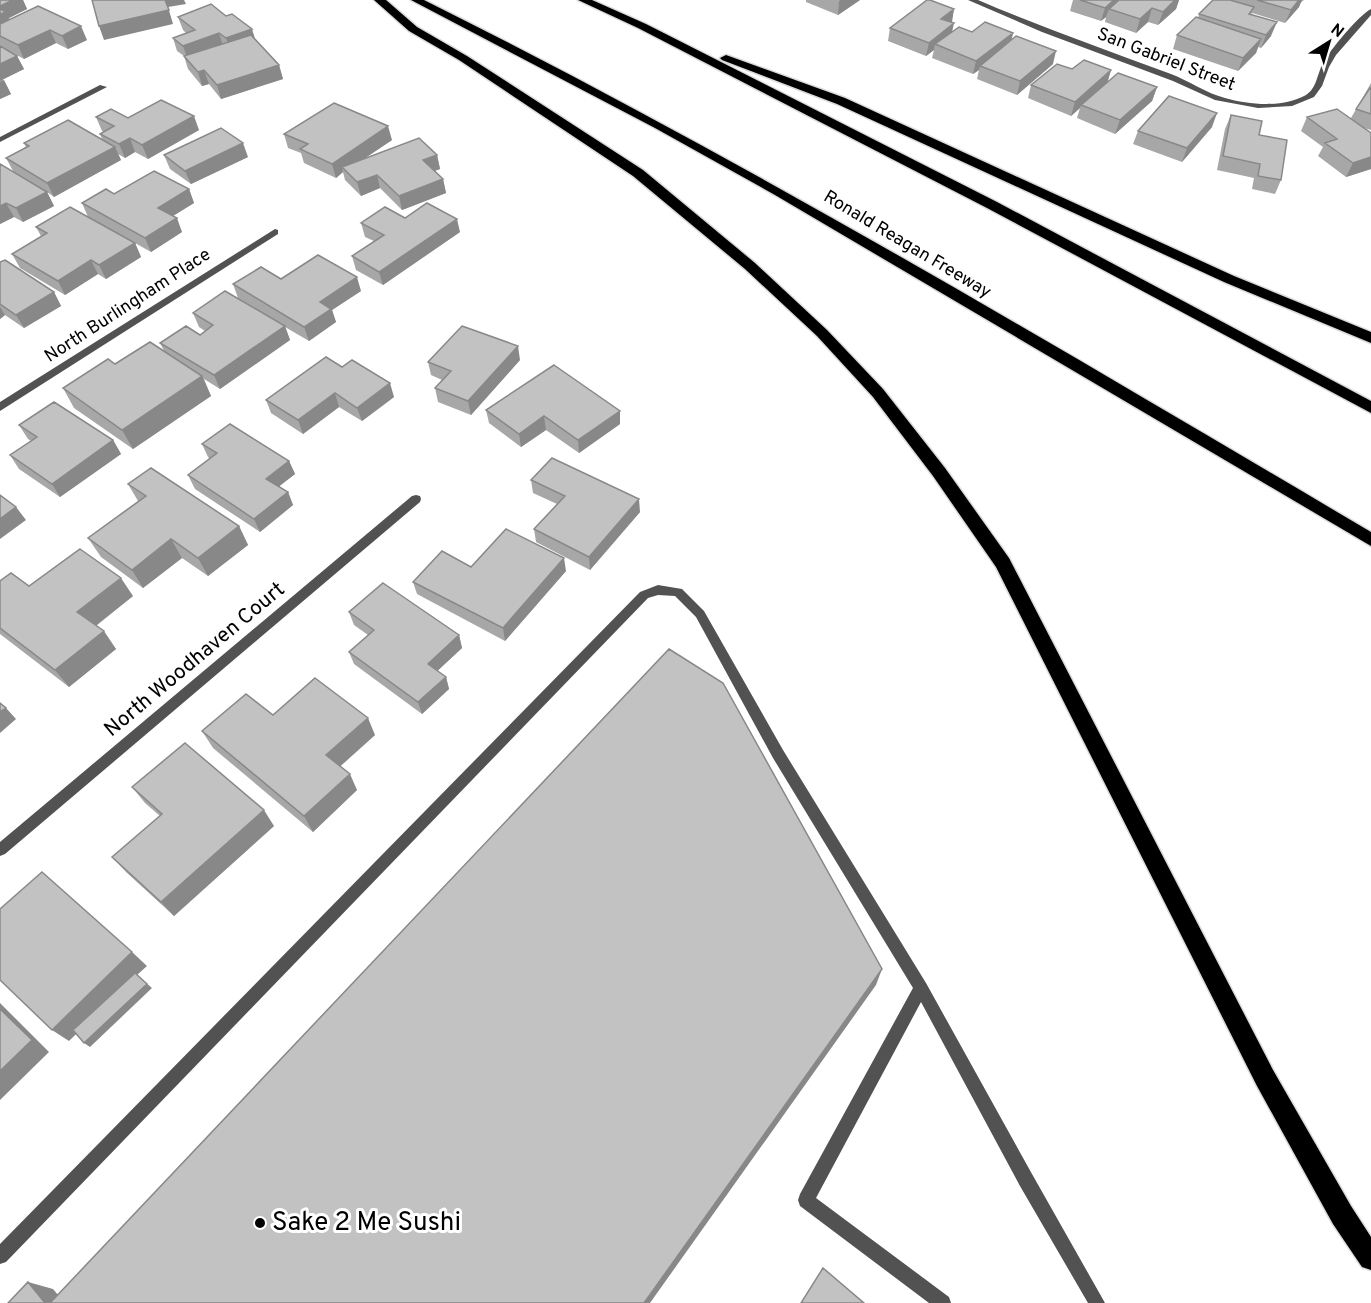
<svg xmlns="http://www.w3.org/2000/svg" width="1371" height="1303" viewBox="0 0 1371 1303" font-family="Overpass,sans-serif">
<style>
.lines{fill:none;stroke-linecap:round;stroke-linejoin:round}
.highway-casing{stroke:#dbdbdb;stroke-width:3}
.lane{fill:#525252;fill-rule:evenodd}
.street{fill:#525252;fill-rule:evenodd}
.highway{fill:#000;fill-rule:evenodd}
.wall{fill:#a7a7a7}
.shaded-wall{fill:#888}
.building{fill:#c2c2c2;stroke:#888;stroke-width:1.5}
.poi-dot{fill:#000;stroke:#fff;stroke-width:2}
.labels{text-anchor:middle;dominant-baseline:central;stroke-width:6;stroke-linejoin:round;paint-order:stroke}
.far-street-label{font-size:18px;fill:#000;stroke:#fff}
.street-label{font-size:21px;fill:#000;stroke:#fff}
.near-poi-label{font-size:26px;fill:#000;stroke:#fff;text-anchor:start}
</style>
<rect width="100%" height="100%" fill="#fff"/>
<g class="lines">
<g class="highway-casing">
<path id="highway" d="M374,0H386L417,27L467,56L643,170L755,263L827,330L883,389L945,468L1009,558L1273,1070L1351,1206L1371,1237V1270L1362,1267L1333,1224L1257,1086L996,567L933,476L873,397L817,336L745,269L633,176L459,60L409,31Z
M411,0H424C749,162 1059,348 1371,532V546L775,195L655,128Z
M578,0H592L646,24L997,202L1371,401V413L987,208L638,28Z
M726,55L845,98L1234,276L1371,332V343L1224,282L837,104L722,60L720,58Z"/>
</g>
<path class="lane" d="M658,585L682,589L704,611L783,750L926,983L1032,1174L1105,1303H1088L1020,1186L921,1002L816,1198L949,1297L951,1303H929L800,1206L798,1200L800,1194L913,988L773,758L696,617L675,596L658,595L648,598L6,1262L0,1264V1244L640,592Z"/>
<path class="street" d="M968,0H978C1041,27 1106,50 1171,74C1189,81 1206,93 1225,98C1250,105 1283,108 1306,95C1317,88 1317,74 1323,63C1330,50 1358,16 1371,9V15L1336,55L1329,67L1322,86L1314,97L1292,106L1258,108L1215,100L1173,81L1042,32Z
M100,85L107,87L0,142V137Z
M275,229L278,230V234L0,411V402Z
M416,495L420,496L421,499L420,502L5,854L0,856V842L412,496Z"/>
<use href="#highway" class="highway"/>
</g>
<path class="wall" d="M0,0H23L27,9L9,18V19L87,40L68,49L56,43L24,59L9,51L17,56L24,69L3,79L11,94L0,99Z
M806,0H860L838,15L806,2Z
M1073,0H1179L1176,9L1158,25L1148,22L1136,33L1105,22L1106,17L1101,21L1070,11Z
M1213,0H1304L1300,3L1299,7L1285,23L1252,13L1251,15L1271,36L1261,48L1258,47L1256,53L1238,71L1173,49L1177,35L1198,18L1199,14Z
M954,9L951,23L952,32L1013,33L1011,41L1053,64L1017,95L977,79L979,70L973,74L932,58L934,50L926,56L888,41L890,28Z
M178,17L255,40L279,65L283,79L221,99L209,84L202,86L188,69L184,56L177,51L173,38L186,33L183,30Z
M1072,69L1111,70L1107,82L1157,87L1152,101L1115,134L1077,118L1080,108L1071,116L1028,98L1031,85Z
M1371,83V130L1364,128L1371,133V169L1346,177L1318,156L1323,147L1301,131L1307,117L1351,118Z
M1231,115L1259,135L1281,180L1275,194L1252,189L1254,178L1217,170L1225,129Z
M96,117L128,118L199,130L148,159L135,152L125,158L118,154L121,160L54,197L47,192L54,206L23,222L14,217L0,224L13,171L6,158L26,147L24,143L102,139L100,134L104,132L102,131Z
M1212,127L1182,162L1133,144L1138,131Z
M284,134L392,140L365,158L437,155L440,169L434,171L443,179L446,193L402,210L380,188L361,196L345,180L343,172L336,178L304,163L301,153L288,148Z
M164,155L248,157L191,184L170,169Z
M189,189L194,203L173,216L182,232L151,252L135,243L141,257L106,279L98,274L65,295L20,268L12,254L41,236L36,227L88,217L82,203L114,194Z
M405,218L460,232L383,285L356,270L352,256L374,241L365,237L361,223Z
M0,262L54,292L61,306L24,328L5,315L0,319Z
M281,279L361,291L332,310L336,322L309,341L285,327L290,340L220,389L204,379L211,396L133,449L74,408L63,388L164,351L160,343L200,335L205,331L199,327L193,313L264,314L238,298L233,284Z
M520,360L471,415L438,402L435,388L442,380L431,375L428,362Z
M342,367L394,397L362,421L339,407L303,434L271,413L266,400Z
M486,410L620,424L579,453L546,430L521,447L489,423Z
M19,425L113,440L121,454L60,497L19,469L10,455L31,441L28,439Z
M202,444L289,461L295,474L279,486L288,492L293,505L260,532L195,489L188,475L210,459L208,457Z
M531,480L640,512L590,570L536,542L534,529L557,504L533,493Z
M128,484L239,526L248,545L208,576L182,558L143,588L101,557L88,538L138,501Z
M471,567L566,571L505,641L417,594L413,582Z
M0,581L29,586L133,596L96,626L116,649L69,687L0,634Z
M349,612L459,635L462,648L437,671L446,677L449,689L422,714L354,664L349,652L368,635L354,625Z
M273,715L375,735L340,766L357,790L313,832L213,748L202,731Z
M132,787L274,826L174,916L126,872L112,857L160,816L145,803Z"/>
<path class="shaded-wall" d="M13,0H23L27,9L9,18L12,25L0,31V6Z
M165,0H184L186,4L168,7L173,24L104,40L99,26Z
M841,0H860L838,15L839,1Z
M1114,0H1124L1109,9L1106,17L1101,21L1105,8Z
M1175,0H1179L1176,9L1158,25L1163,12Z
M1299,0H1302L1299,7L1285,23L1291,10Z
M1152,8L1148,22L1136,33L1140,19Z
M954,9L952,22L939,32L941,19Z
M1277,22L1271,36L1261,48L1266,35Z
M954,23L951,37L935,44L934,50L926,56L929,43Z
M81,26L87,40L68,49L62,36Z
M252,29L256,42L231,52L226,38Z
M50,30L56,43L24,59L18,45Z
M219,33L223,46L188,60L183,46Z
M1013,33L1010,46L980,66L979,70L973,74L976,61Z
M1261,39L1256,53L1238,71L1243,58Z
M1056,51L1053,64L1017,95L1020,81Z
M17,56L24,69L0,81V64Z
M279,65L283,79L221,99L217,85Z
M204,70L209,84L202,86L198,72Z
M1111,70L1107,84L1081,105L1080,108L1071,116L1075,102Z
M4,80L11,94L0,99V82Z
M1157,87L1152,101L1115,134L1120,120Z
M1217,113L1212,127L1182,162L1187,148Z
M194,116L199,130L148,159L142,145Z
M388,126L392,140L346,171L342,167L343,172L336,178L332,164Z
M130,138L135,152L125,158L119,144Z
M243,143L248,157L191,184L185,171Z
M115,147L121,160L54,197L47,183Z
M437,155L440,169L426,174L423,160Z
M1371,157V169L1346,177L1353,163Z
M377,175L380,188L361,196L357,182Z
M443,179L446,193L402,210L399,196Z
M189,189L194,203L163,222L158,208Z
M47,192L54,206L23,222L16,208Z
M6,203L14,217L0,224V206Z
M177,218L182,232L151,252L145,238Z
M457,219L460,232L383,285L379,272Z
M135,243L141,257L106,279L99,265Z
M91,260L98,274L65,295L58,281Z
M357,277L361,291L332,310L336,322L309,341L304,327L320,302Z
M54,292L61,306L24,328L16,315Z
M0,307L5,315L0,319Z
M285,326L290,340L220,389L214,375Z
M518,346L520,360L471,415L468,401Z
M202,376L211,396L133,449L122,430Z
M390,383L394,397L362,421L357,408Z
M335,393L339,407L303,434L298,420Z
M620,411V424L579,453L578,440Z
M544,416L546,430L521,447L519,434Z
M113,440L121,454L60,497L52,484Z
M289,461L295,474L272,492L266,479Z
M288,492L293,505L260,532L254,519Z
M639,499L640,512L590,570L589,557Z
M16,507L26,520L0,539V519Z
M239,526L248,545L208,576L198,558Z
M171,539L182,558L143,588L132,570Z
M564,558L566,571L505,641L503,628Z
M121,578L133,596L90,630L77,612Z
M104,631L116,649L69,687L55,670Z
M459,635L462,648L432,676L428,664Z
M446,677L449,689L422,714L418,702Z
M6,708L16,719L0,733V712Z
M368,718L375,735L334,772L326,755Z
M350,774L357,790L313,832L304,816Z
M264,810L274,826L174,916L161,902Z
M132,952L147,966L137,975L152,988L90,1047L84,1043L137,975L69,1041L52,1030Z
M882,969L876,985L650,1303H644Z
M0,1003L49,1052L0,1100Z
M28,1282L53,1289L65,1303H45Z"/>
<path class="building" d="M0,0H13L0,6Z
M92,0H165L169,10L99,26Z
M927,0H930L954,9L941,19L954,23L929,43L890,28Z
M1080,0H1114L1105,8Z
M1119,0H1175L1163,12L1152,8L1140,19L1109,9Z
M1213,0H1230L1254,7L1249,14L1277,22L1266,35L1199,14Z
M1257,0H1299L1291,10Z
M211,4L226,16L232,14L252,29L226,38L219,33L183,46L173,38L195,30L178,17Z
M38,6L81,26L62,36L50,30L18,45L0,36V24Z
M0,9L6,12L0,14Z
M1196,17L1261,39L1243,58L1177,35Z
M985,22L1013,33L976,61L935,44L959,27L972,32Z
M251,35L279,65L217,85L204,70L198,72L184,56Z
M1016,36L1056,51L1020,81L980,66Z
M0,46L17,56L0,64Z
M1084,60L1111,70L1075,102L1031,85L1057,64L1072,69Z
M1118,73L1157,87L1120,120L1081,105Z
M1370,88H1371V114L1356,109Z
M1169,96L1217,113L1187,148L1138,131Z
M161,100L194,116L142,145L130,138L119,144L100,134L114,126L96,117L111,109L128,118Z
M334,103L388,126L332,164L300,149L308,144L284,134Z
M1337,109L1371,133V157L1353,163L1325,143L1337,139L1307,117Z
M1231,115L1262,121L1259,135L1287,140L1281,180L1258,176L1260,164L1223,156Z
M68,120L115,147L47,183L6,158L29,146L24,143Z
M221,128L243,143L185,171L164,155Z
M419,138L437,155L423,160L443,179L399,196L377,175L357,182L342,167Z
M0,164L47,192L16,208L6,203L0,206Z
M154,171L189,189L158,208L177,218L145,238L82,203L106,189L114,194Z
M427,203L457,219L379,272L352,256L384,235L361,223L385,207L405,218Z
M70,207L135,243L99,265L91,260L58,281L12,254L47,233L36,227Z
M318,255L357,277L320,302L331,309L304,327L233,284L261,267L281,279Z
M5,260L54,292L16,315L0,304V262Z
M225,291L285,326L214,375L160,343L186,326L200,335L213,325L193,313Z
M462,326L518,346L468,401L435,388L451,371L428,362Z
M150,342L202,376L122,430L63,388L108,359L115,364Z
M326,357L342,367L352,360L390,383L357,408L335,393L298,420L266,400Z
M554,365L620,411L578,440L544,416L519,434L486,410Z
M54,402L113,440L52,484L10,455L37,437L19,425Z
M230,424L289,461L266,479L288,492L254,519L188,475L217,453L202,444Z
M552,458L639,499L589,557L534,529L565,496L531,480Z
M151,468L239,526L198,558L171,539L132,570L88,538L146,496L128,484Z
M0,495L16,507L0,519Z
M506,529L564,558L503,628L413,582L442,551L471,567Z
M80,549L121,578L77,612L104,631L55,670L0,628V581L11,573L29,586Z
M383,583L459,635L428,664L446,677L418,702L349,652L374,630L349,612Z
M669,649L723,683L882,969L644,1303H50Z
M315,678L368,718L326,755L350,774L304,816L202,731L246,694L273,715Z
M0,703L6,708L0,712Z
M185,743L264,810L161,902L112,857L162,814L132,787Z
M42,872L132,952L52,1030L0,980V909Z
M135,973L147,984L84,1043L73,1030Z
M0,1009L32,1040L0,1071Z
M823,1268L864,1303H801Z
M28,1282L45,1303H8Z"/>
<circle class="poi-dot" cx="260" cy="1223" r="6"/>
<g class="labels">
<g class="far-street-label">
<text transform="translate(1166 60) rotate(21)">San Gabriel Street</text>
<text transform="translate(907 245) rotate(31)">Ronald Reagan Freeway</text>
<text transform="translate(128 306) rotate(-33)">North Burlingham Place</text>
</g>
<g class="street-label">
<text transform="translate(195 660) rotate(-40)">North Woodhaven Court</text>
</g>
<g class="near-poi-label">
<text x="272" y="1223">Sake 2 Me Sushi</text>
</g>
</g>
<g transform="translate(1329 42) rotate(37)" stroke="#ffffff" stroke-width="4.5" paint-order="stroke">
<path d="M0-4.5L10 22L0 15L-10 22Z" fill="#000000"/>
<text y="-9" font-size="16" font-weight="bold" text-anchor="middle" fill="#000000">N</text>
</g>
</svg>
